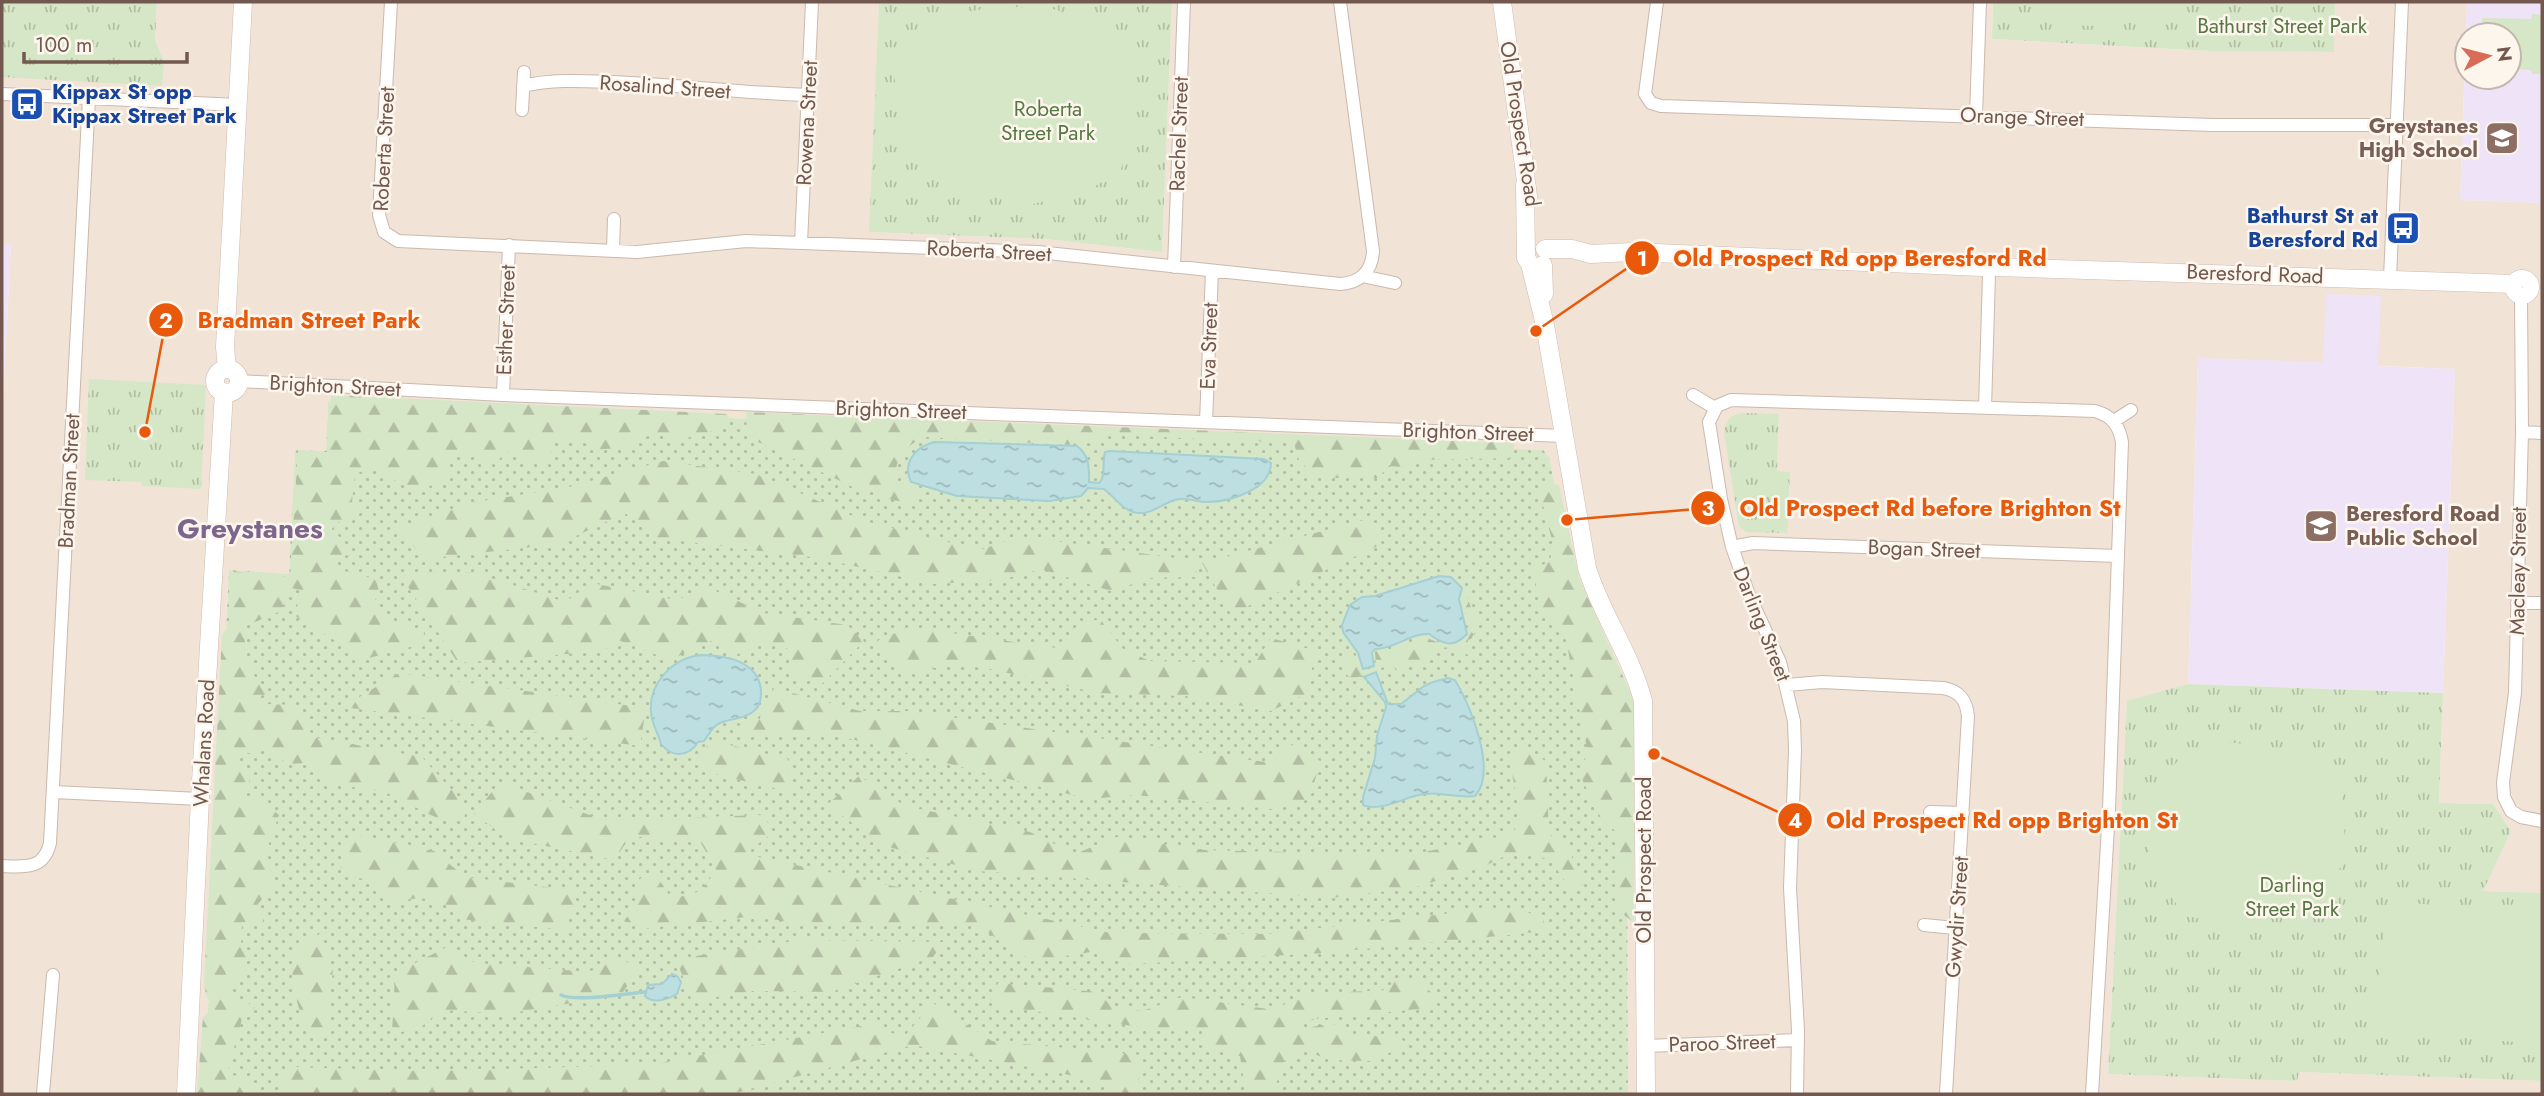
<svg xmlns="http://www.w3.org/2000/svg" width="2544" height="1096" viewBox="0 0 2544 1096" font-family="Jost,sans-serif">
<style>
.residential{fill:#f1e3d6;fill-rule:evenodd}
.education{fill:#efe4f7;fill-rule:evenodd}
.grass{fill:url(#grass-dots)}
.forest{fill:url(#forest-firs)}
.park{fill:url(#park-tufts)}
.garden{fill:#d6e7c7}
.water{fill:url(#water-ripples);stroke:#a4cfd3;stroke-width:2}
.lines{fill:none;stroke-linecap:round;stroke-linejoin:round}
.stream{stroke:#a4cfd3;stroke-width:3.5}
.street-casing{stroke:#cbb9ae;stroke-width:14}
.secondary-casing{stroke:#d0bbaf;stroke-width:19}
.street{stroke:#fff;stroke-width:12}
.secondary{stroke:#fff;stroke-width:18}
.labels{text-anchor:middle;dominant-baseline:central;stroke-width:5;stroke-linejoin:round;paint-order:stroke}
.park-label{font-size:21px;fill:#587747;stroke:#fdf6ed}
.street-label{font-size:21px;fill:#72584e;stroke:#fdf6ed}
.transit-label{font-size:21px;font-weight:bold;fill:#164399;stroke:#fdf6ed;text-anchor:start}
.education-label{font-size:21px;font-weight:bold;fill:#785e54;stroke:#fdf6ed;text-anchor:end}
.district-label{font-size:28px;font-weight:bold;fill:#7d668d;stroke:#fdf6ed}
.leader{fill:none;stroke:#e8590c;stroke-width:2.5}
.callout-dot{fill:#e8590c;stroke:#fdf6ed;stroke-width:2.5}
.mark-label{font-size:21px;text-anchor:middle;font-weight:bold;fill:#fff}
.callout-label{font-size:23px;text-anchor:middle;font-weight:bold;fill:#e8590c;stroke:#fdf6ed;stroke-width:5;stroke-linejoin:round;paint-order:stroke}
</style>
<defs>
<pattern id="grass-dots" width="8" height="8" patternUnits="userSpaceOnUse" patternTransform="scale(1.75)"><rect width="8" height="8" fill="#d6e7c7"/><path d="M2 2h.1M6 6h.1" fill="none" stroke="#b2bea4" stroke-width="1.8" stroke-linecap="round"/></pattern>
<pattern id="forest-firs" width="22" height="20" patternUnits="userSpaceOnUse" patternTransform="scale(1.75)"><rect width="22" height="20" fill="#d6e7c7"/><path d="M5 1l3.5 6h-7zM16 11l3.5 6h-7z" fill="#b2bea4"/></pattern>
<pattern id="park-tufts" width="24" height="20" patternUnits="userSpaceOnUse" patternTransform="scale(1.75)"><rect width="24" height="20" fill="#d6e7c7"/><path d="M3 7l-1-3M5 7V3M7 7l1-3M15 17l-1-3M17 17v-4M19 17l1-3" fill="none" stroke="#b2bea4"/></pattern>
<pattern id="water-ripples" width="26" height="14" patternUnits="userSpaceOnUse" patternTransform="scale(1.75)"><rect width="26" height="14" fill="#bddfe2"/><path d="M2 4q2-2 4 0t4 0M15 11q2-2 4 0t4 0" fill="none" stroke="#9eb8b9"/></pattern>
</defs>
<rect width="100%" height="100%" fill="#faf2e7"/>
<path class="residential" d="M157,2H879L870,232L1046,239L1162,252L1172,2H1993L1992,39L2209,51L2333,52L2335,2H2467L2460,200L2542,203V893L2482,891L2511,831L2493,804L2439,803L2455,369L2198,358L2188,684L2127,702L2108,1074L2297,1081L2298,1072L2542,1081V1094H1628L1627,697L1578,602L1549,457L1543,450L328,402L326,451L295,450L289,574L229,571L204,1094H2V422L11,245L2,244V77H20L164,61L155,40ZM1779,414L1777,471L1790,472L1739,526Z"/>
<path class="education" d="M2467,2H2542V203L2460,200ZM2467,35H2509V77H2467Z
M2,244H11L2,422Z
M2326,294L2381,296L2378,366L2455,369L2443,693L2188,684L2198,358L2323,362Z"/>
<path class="grass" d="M328,402L1543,450L1549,457L1578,602L1627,697L1628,1094H204L229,570L289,574L295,450L326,451Z"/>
<path class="forest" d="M333,395L727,414L730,424L710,432L671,442L667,435L660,433L637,439L635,447L589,450L590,439L548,440L551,452L544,462L528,460L515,448L490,465L470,454L447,459V476L418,493L372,468L355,474L352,502L361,512L346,527L337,521L331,531L344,540L348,554L335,563L340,570L376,579L379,592L374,602L387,619L424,631L423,647L414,646L365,659L295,616L301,590L291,588L281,611L246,626C242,656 250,670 266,695L254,696L264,704L296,705L313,737L422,757L466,806L464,820L437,818L385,792L333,784L307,762C287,767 280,760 266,746L250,753H237L235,763L250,780L240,796L263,802L279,815L265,855L274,880L269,891L258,904L259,909L265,915L262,923L242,922L241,948L248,958L243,976L233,980L227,988L233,1003L246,1002L255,1007L252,1012L243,1015L227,1074L246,1078L255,1084L250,1094H197L203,1017L214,1008L206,995L204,983L222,635L230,624L231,571L290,577L298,450L327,452L331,397Z
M746,412L1514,443V458L1422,460L1404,467L1388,466L1379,478H1315L1298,458L1294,443L1114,435L1068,445L924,437C902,449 897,456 894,481L912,486L917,493L908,503L888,499L879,488L857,489L756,441L747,430Z
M663,461L756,474L864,521L980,550L1020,536L1196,561L1197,577L1142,578L1117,593L1041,569L1001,580L933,584L819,558L657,538L625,513L559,544L424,559L399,527L475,502L565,488Z
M1537,482L1559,485L1579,578L1635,703L1634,923L1618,910L1617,832L1603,822L1578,771L1588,754L1566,640L1540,612L1534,570L1550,561L1553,544Z
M1368,519L1382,544L1231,614L1202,563Z
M472,572L565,602L592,583L676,600L709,588L764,613L847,625L864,641L821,685L791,673L787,648L758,644L734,656L711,641L670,660L618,640L603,651L458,663L399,573Z
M1464,588L1478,627L1471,639L1467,640L1470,654L1461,655L1455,647L1436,648L1422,663L1397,670L1393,666L1384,667L1351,680L1342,668L1346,655L1352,652L1364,670L1376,668L1375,651L1395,649L1424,636C1441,645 1450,648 1467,638C1468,634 1470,629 1469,625C1467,609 1457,608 1464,588Z
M1100,619L1123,649L1150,661L1255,663L1271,638L1316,651L1306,694L1271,711L1185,696L1098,693L963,663L901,674L877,641L909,627L1057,648L1079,624Z
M399,673L646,708L640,746L343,707Z
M774,688L860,711H908L1272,763L1290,744L1320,761L1310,799L1271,809L1137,795L1088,799L839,736L742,735L734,727L759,720Z
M709,740L788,759L790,792L698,770Z
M1520,748L1546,761L1549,834L1570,852L1583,885L1572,891L1551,861L1531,853L1509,854L1487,865L1413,888L1331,898L978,871L885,846L827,805L859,776L905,806L1030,832L1075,854L1116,837L1204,850L1409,855L1513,834L1520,816L1509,758Z
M500,782L603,820L764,815L773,833L744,854L1111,933L1267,934L1496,908L1541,915L1548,931L1324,953L1131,964L1091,952L1032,961L976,925L789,922L755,916L642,929L624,921L635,906V882L653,871L672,899L701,891L716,870L701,843L631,836L614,860L507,838L474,814Z
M350,833L434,851L465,877L578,891L565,930L461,919C438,894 423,897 391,902L372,880L351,877L340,867Z
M320,934L333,970L326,1037L310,1038C297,1005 287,979 295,944Z
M800,940L944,942L933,957L831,992L753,991L692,1001L676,959Z
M449,946L475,963L589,972L620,957L638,970L621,995L505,1014L443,1010L417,1030L392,1033L395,973Z
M1419,979L1437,999L1431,1008L1294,1021L1292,1031L1332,1023L1353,1037L1396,1035L1409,1045L1369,1061L1330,1060L1300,1049L1280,1065L1275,1094H1246L1240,1056L1208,1049L1201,1030L1180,1028L1165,1031L1001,1006L990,1000L998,983L1098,992L1113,1008L1142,1011L1182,997L1275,1010L1302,994L1389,990L1393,981Z
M933,1003L992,1041L1141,1055L1138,1094H1125L1075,1076L913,1045L732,1094H286L278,1078L294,1067L421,1071L648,1065L872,1024L903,1038Z"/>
<path class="park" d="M2,2H157L155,40L164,61L162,86L2,77Z
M879,2H1172L1162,252L1046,239L869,232Z
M1993,2H2335L2334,52L2209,51L1992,39Z
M89,379L206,385L201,489L142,486L141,482L85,480Z
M1744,413L1779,414L1777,471L1790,472L1787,533L1746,532L1739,526L1724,433C1726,420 1731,414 1744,413Z
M2188,684L2443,693L2439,803L2493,804L2511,831L2483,891L2542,893V1081L2299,1072L2297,1081L2108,1074L2127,701Z"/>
<path class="garden" d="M2025,2H2192C2166,21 2089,32 2058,22C2046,18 2034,9 2025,2Z
M999,6L1053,9L1096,24L1129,58L1138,100L1133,130L1120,172L1086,191L1033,204L962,191L921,169L898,120L894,68L912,39L945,16Z
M2532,14L2542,15V74H2532L2531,70L2509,69V35H2482V18L2531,19Z
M2228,742L2303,752L2337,776L2345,812L2343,865L2299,912L2230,924L2186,916L2152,872L2142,808L2182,755Z
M2389,901L2542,915V1044L2373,1031Z"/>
<path class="water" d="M934,442L1077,446C1090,456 1089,467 1089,482L1099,483C1106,477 1102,462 1105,452L1110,451L1264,459L1271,463C1271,489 1230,502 1207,502C1198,502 1189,498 1180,499C1166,500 1154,514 1139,513C1124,513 1115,497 1104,489L1088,488L1081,496L1049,501L957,496L911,482C902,463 915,447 934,442Z
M1439,576L1451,577L1462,588L1459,599L1467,634C1453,649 1443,644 1429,634C1410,633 1395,649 1375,649L1372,653L1374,666L1363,669L1358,653L1343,632L1342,625L1350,605L1362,597L1375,596Z
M701,655C726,655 758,661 761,690C761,698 761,705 754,711C744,720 729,718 718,724C712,727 708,736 704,741L698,742C689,757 672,758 661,744C658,733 652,724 651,713C648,683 673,658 701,655Z
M1376,672L1388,704H1401L1424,686L1433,682L1448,678L1455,680C1470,705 1498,772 1475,796C1452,799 1437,788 1411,797C1398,802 1376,811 1363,805V797L1375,758L1377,736L1386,707L1385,702L1364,677Z
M672,974L677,976L681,982L677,994C667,1000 653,1004 645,996L648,985L662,984Z"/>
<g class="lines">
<path class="stream" d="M561,995C575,1002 625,994 645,992"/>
<g class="street-casing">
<path id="street" d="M391,2L379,215L384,232L398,241L637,252L746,241L1038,252L1340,284C1360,283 1372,271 1373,251L1340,2
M1657,2L1645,94L1651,103L1661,106L2212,125H2397
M523,86C554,79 583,81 614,82C679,85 743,93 808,95
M2,94L238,105
M522,110L524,72
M1976,115L1980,2
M801,243L812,2
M613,250L614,219
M1174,267L1184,2
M1362,276L1395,283
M2390,278L2402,2
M2521,295L2522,432L2515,693L2503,782L2504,797L2511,811L2521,817L2542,821
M239,381L503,395L1564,436
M503,395L509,245
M1693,395L1715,408
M1985,408L1989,275
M2114,421L2131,410
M1206,422L1212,271
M2522,432L2542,433
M1732,547L1753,543L2118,556
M2517,603H2542
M1787,685L1822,682L1943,688C1960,691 1966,700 1968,716L1946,1094
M54,792L200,799
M1930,812L1963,813
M2,866C24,867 44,870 50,843L89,98
M1924,925L1955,928
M1646,1046L1798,1040
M43,1094L53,975
M1797,1094L1798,1030L1790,888L1795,750L1794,721L1780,662L1749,595L1732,547L1721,499L1709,422L1717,406L1731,400L2095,411C2112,416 2119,425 2122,442L2109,810L2092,1094"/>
</g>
<g class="secondary-casing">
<path id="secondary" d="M1502,2L1528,196
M1525,185L1526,258L1530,264L1545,325L1587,568C1601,614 1631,654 1643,701L1646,1094
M1545,249H1572L1591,254L1632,252L1982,267
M1543,265L1544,294
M1997,267L2514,284
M2514 287a8 8 0 1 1 16 0a8 8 0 1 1-16 0Z
M227,369L225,347L243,2
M215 381a12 12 0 1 1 24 0a12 12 0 1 1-24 0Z
M186,1094L200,799L224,392"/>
</g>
<use href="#street" class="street"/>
<use href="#secondary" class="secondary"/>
</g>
<defs>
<g id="bus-square" transform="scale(1.75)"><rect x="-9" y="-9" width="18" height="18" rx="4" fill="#1a4fb4" stroke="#fdf6ed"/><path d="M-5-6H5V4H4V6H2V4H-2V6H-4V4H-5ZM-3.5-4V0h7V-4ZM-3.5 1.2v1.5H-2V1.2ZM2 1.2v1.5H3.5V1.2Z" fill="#fff"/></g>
<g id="school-square" transform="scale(1.75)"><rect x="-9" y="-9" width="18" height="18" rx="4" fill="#8d6e63" stroke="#fdf6ed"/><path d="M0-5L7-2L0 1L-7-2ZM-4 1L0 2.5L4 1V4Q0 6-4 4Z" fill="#fff"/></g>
</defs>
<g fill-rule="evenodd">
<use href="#bus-square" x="27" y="104"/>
<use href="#school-square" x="2502" y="138"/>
<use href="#bus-square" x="2403" y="228"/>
<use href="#school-square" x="2321" y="526"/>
</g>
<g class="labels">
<g class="park-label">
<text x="2282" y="26">Bathurst Street Park</text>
<text x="1048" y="109">Roberta<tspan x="1048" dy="24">Street Park</tspan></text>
<text x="2292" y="885">Darling<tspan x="2292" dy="24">Street Park</tspan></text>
</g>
<g class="street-label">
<text transform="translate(665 87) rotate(4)">Rosalind Street</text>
<text transform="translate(2022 117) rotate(2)">Orange Street</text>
<text transform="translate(807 123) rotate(-87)">Rowena Street</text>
<text transform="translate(1520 124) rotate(81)">Old Prospect Road</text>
<text transform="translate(1179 134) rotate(-88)">Rachel Street</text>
<text transform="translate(384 149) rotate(-87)">Roberta Street</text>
<text transform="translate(989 251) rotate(3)">Roberta Street</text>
<text transform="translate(2255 274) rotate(2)">Beresford Road</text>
<text transform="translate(506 320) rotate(-88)">Esther Street</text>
<text transform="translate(1209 346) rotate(-88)">Eva Street</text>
<text transform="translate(335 386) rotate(3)">Brighton Street</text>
<text transform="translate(901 410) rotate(2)">Brighton Street</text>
<text transform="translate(1468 432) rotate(2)">Brighton Street</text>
<text transform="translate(69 481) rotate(-87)">Bradman Street</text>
<text transform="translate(1924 549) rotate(2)">Bogan Street</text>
<text transform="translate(2518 571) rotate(-89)">Macleay Street</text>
<text transform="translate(1762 624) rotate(68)">Darling Street</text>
<text transform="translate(204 743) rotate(-87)">Whalans Road</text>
<text transform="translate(1644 860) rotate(-90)">Old Prospect Road</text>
<text transform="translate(1957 917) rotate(-86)">Gwydir Street</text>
<text transform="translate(1722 1043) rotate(-2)">Paroo Street</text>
</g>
<g class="transit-label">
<text x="52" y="92">Kippax St opp<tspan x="52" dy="24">Kippax Street Park</tspan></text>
<text x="2378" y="216" text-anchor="end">Bathurst St at<tspan x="2378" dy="24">Beresford Rd</tspan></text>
</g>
<g class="education-label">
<text x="2478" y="126">Greystanes<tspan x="2478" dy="24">High School</tspan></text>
<text x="2346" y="514" text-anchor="start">Beresford Road<tspan x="2346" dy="24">Public School</tspan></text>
</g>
<g class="district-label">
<text x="250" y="528">Greystanes</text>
</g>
</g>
<path class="leader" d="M1536 331L1642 258M145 432L166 320M1567 520L1708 508M1654 754L1795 820"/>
<g class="callout-dot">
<circle cx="1536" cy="331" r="7"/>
<circle cx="145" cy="432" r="7"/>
<circle cx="1567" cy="520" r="7"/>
<circle cx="1654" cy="754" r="7"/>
<circle cx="1642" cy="258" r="18"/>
<circle cx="166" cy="320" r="18"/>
<circle cx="1708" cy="508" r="18"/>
<circle cx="1795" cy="820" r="18"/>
</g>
<g class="mark-label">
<text x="1642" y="266">1</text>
<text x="166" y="328">2</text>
<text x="1708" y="516">3</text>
<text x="1795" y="828">4</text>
</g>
<g class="callout-label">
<text x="1860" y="266">Old Prospect Rd opp Beresford Rd</text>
<text x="309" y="328">Bradman Street Park</text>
<text x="1930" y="516">Old Prospect Rd before Brighton St</text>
<text x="2002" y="828">Old Prospect Rd opp Brighton St</text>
</g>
<rect width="2544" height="1096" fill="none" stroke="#72584e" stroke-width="7"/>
<g transform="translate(2488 56) rotate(83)"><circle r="33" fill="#fdf6ed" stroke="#c5b7ad" stroke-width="2"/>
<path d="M0-5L12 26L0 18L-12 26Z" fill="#d96c57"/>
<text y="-10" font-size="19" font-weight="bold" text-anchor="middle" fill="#72584e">N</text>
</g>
<path d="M24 52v10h163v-10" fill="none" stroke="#72584e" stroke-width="3.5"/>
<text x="35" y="52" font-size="21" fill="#72584e" stroke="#fdf6ed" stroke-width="5" paint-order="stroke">100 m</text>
</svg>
